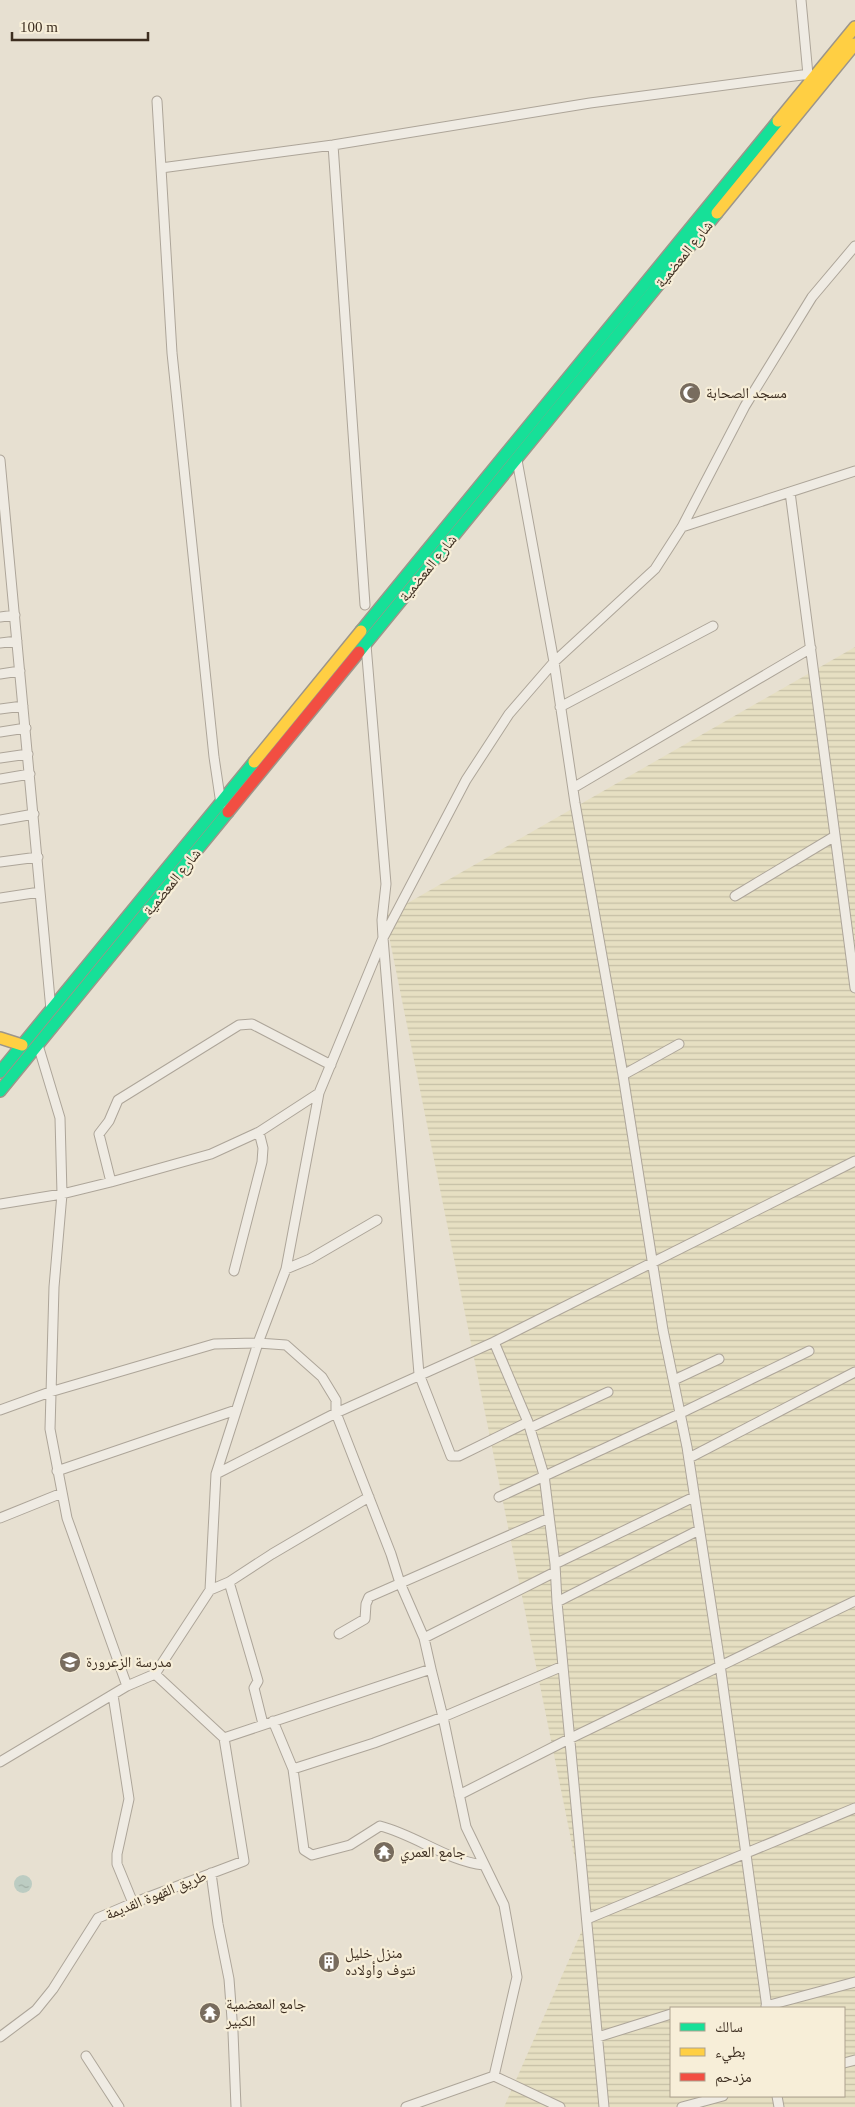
<svg xmlns="http://www.w3.org/2000/svg" width="855" height="2107" viewBox="0 0 855 2107" font-family="'Times New Roman','Noto Naskh Arabic',serif">
<style>
.farmland{fill:url(#farmland-rules);fill-rule:evenodd}
.water{fill:url(#water-ripples)}
.lines{fill:none;stroke-linecap:round;stroke-linejoin:round}
.street-casing{stroke:#ada599;stroke-width:11}
.fast-casing{stroke:#9c958a;stroke-width:14}
.slow-casing{stroke:#9c958a;stroke-width:14}
.jam-casing{stroke:#9c958a;stroke-width:14}
.street{stroke:#efebe3;stroke-width:9}
.fast{stroke:#16e098;stroke-width:11}
.slow{stroke:#ffcf43;stroke-width:11}
.jam{stroke:#f24e42;stroke-width:11}
.labels{text-anchor:middle;dominant-baseline:central;stroke-width:4.5;stroke-linejoin:round;paint-order:stroke}
.street-label{font-size:15px;fill:#3d2e20;stroke:#f7eed8}
.poi-label{font-size:15px;fill:#3d2e20;stroke:#f7eed8;text-anchor:start}
</style>
<defs>
<pattern id="farmland-rules" width="6" height="5" patternUnits="userSpaceOnUse" patternTransform="scale(1.25)"><rect width="6" height="5" fill="#e6dfc2"/><path d="M0 2.5h6" fill="none" stroke="#c6c0a6"/></pattern>
<pattern id="water-ripples" width="26" height="14" patternUnits="userSpaceOnUse" patternTransform="scale(1.25)"><rect width="26" height="14" fill="#bcccc2"/><path d="M2 4q2-2 4 0t4 0M15 11q2-2 4 0t4 0" fill="none" stroke="#a2b0a6"/></pattern>
</defs>
<rect width="100%" height="100%" fill="#e7e0d1"/>
<path class="farmland" d="M855,647V2107H504L587,1919L385,916ZM671,2008H844V2096H671Z"/>
<path class="water" d="M14 1884a9 9 0 1 1 18 0a9 9 0 1 1-18 0Z"/>
<g class="lines">
<g class="street-casing">
<path id="street" d="M801,0L808,75
M157,101L172,353L214,757L221,804
M333,145L365,605
M161,168L333,145L590,103L802,75H812L818,78
M0,460L51,1010
M517,460L554,662L575,803L623,1075L663,1330L687,1447L719,1657L767,2008
M790,492L855,988
M682,527L855,471
M0,617L15,615
M0,643L17,641
M366,645L386,884L382,920L383,938L419,1374L451,1456H459L528,1422
M0,674L20,671
M560,707L713,626
M0,709L23,706
M0,732L26,728
M0,758L28,754
M0,779L30,774
M573,788L811,648
M0,820L34,814
M0,862L38,857
M735,896L835,836
M0,898L40,892
M38,1045L60,1118L62,1194L54,1287L50,1429L67,1518L127,1686
M623,1075L679,1044
M111,1182L99,1134L109,1121L118,1100L239,1025L252,1024L331,1065
M0,1204L62,1194L111,1182L211,1154L259,1132L319,1093
M286,1269L310,1259L377,1220
M234,1271L262,1162L263,1148L259,1132
M494,1342L528,1422L544,1475L555,1564L557,1602L604,2107
M674,1380L719,1359
M0,1410L50,1392L214,1344L258,1343L286,1345L322,1377L336,1400V1413L391,1554L400,1583L424,1638L431,1669
M530,1428L608,1392
M689,1458L855,1372
M57,1471L236,1410
M216,1474L336,1413L494,1342L855,1161
M499,1497L679,1414L809,1351
M0,1518L62,1493
M555,1564L694,1497
M229,1582L258,1681L254,1688L263,1724
M210,1590L229,1582L272,1554L369,1497
M557,1602L699,1530
M339,1634L365,1619L366,1604L369,1597L549,1518
M424,1638L555,1572
M155,1674L210,1590L216,1474L258,1343L286,1269L319,1093L383,938L466,780L509,714L554,662L655,569L682,527L745,406L812,297L855,246
M113,1695L129,1799L117,1854V1864L133,1903
M273,1721L293,1769L304,1850L312,1855L350,1845L380,1826C416,1835 447,1861 484,1865
M0,1762L127,1686L155,1674L224,1738L431,1669L443,1717L466,1827L504,1905L517,1977L494,2076L406,2107
M293,1769L374,1743L443,1717L563,1666
M459,1795L571,1738L855,1601
M211,1873L218,1924L229,1979L233,2032L236,2107
M587,1919L855,1808
M766,2006L855,1982
M0,2037L36,2010L53,1989L98,1918L133,1903L244,1861L224,1738
M598,2037L671,2014
M86,2056L119,2107
M844,2063L855,2060
M494,2076L560,2107
M777,2096L779,2107
M682,2107L723,2096"/>
</g>
<g class="fast-casing">
<path id="fast" d="M361,631L778,121
M359,652L717,213
M0,1072L254,762
M0,1091L228,812"/>
</g>
<g class="slow-casing">
<path id="slow" d="M778,121L855,27
M717,213L855,44
M254,762L361,631
M0,1038L22,1045"/>
</g>
<g class="jam-casing">
<path id="jam" d="M228,812L359,652"/>
</g>
<use href="#street" class="street"/>
<use href="#fast" class="fast"/>
<use href="#slow" class="slow"/>
<use href="#jam" class="jam"/>
</g>
<defs>
<g id="mosque-disc" transform="scale(1.125)"><circle r="9.5" fill="#786c5e" stroke="#f7eed8"/><path d="M3.5-4.9A6 6 0 1 0 3.5 4.9A5 5 0 1 1 3.5-4.9Z" fill="#fff"/></g>
<g id="school-disc" transform="scale(1.125)"><circle r="9.5" fill="#786c5e" stroke="#f7eed8"/><path d="M0-5L7-2L0 1L-7-2ZM-4 1L0 2.5L4 1V4Q0 6-4 4Z" fill="#fff"/></g>
<g id="temple-disc" transform="scale(1.125)"><circle r="9.5" fill="#786c5e" stroke="#f7eed8"/><path d="M0-6L5-2H3V0L6.5 2.5H4V6H1.5V3h-3V6H-4V2.5H-6.5L-3 0V-2H-5Z" fill="#fff"/></g>
<g id="building-disc" transform="scale(1.125)"><circle r="9.5" fill="#786c5e" stroke="#f7eed8"/><path d="M-4-6H4V6H1V3H-1V6H-4ZM-2.5-4.3h1.7v1.8h-1.7ZM.8-4.3h1.7v1.8H.8ZM-2.5-1h1.7V.8h-1.7ZM.8-1h1.7V.8H.8Z" fill="#fff"/></g>
</defs>
<g fill-rule="evenodd">
<use href="#mosque-disc" x="690" y="393"/>
<use href="#school-disc" x="70" y="1662"/>
<use href="#temple-disc" x="384" y="1852"/>
<use href="#building-disc" x="329" y="1962"/>
<use href="#temple-disc" x="210" y="2013"/>
</g>
<g class="labels">
<g class="street-label">
<text transform="translate(684 254) rotate(-51)">شارع المعضمية</text>
<text transform="translate(428 568) rotate(-51)">شارع المعضمية</text>
<text transform="translate(172 882) rotate(-51)">شارع المعضمية</text>
<text transform="translate(156 1895) rotate(-22)">طريق القهوة القديمة</text>
</g>
<g class="poi-label">
<text x="706" y="393">مسجد الصحابة</text>
<text x="86" y="1662">مدرسة الزعرورة</text>
<text x="400" y="1852">جامع العمري</text>
<text x="345" y="1953">منزل خليل<tspan x="345" dy="17">نتوف وأولاده</tspan></text>
<text x="226" y="2004">جامع المعضمية<tspan x="226" dy="17">الكبير</tspan></text>
</g>
</g>
<rect x="670" y="2007" width="175" height="90" fill="#f7eed8" stroke="#ada18e"/>
<rect x="680" y="2023" width="25" height="8" fill="#16e098" stroke="#ada18e"/>
<text x="715" y="2032" font-size="15" fill="#3d2e20">سالك</text>
<rect x="680" y="2048" width="25" height="8" fill="#ffcf43" stroke="#ada18e"/>
<text x="715" y="2057" font-size="15" fill="#3d2e20">بطيء</text>
<rect x="680" y="2073" width="25" height="8" fill="#f24e42" stroke="#ada18e"/>
<text x="715" y="2082" font-size="15" fill="#3d2e20">مزدحم</text>
<path d="M12 32v8h136v-8" fill="none" stroke="#3d2e20" stroke-width="2.5"/>
<text x="20" y="32" font-size="15" fill="#3d2e20" stroke="#f7eed8" stroke-width="4" paint-order="stroke">100 m</text>
</svg>
